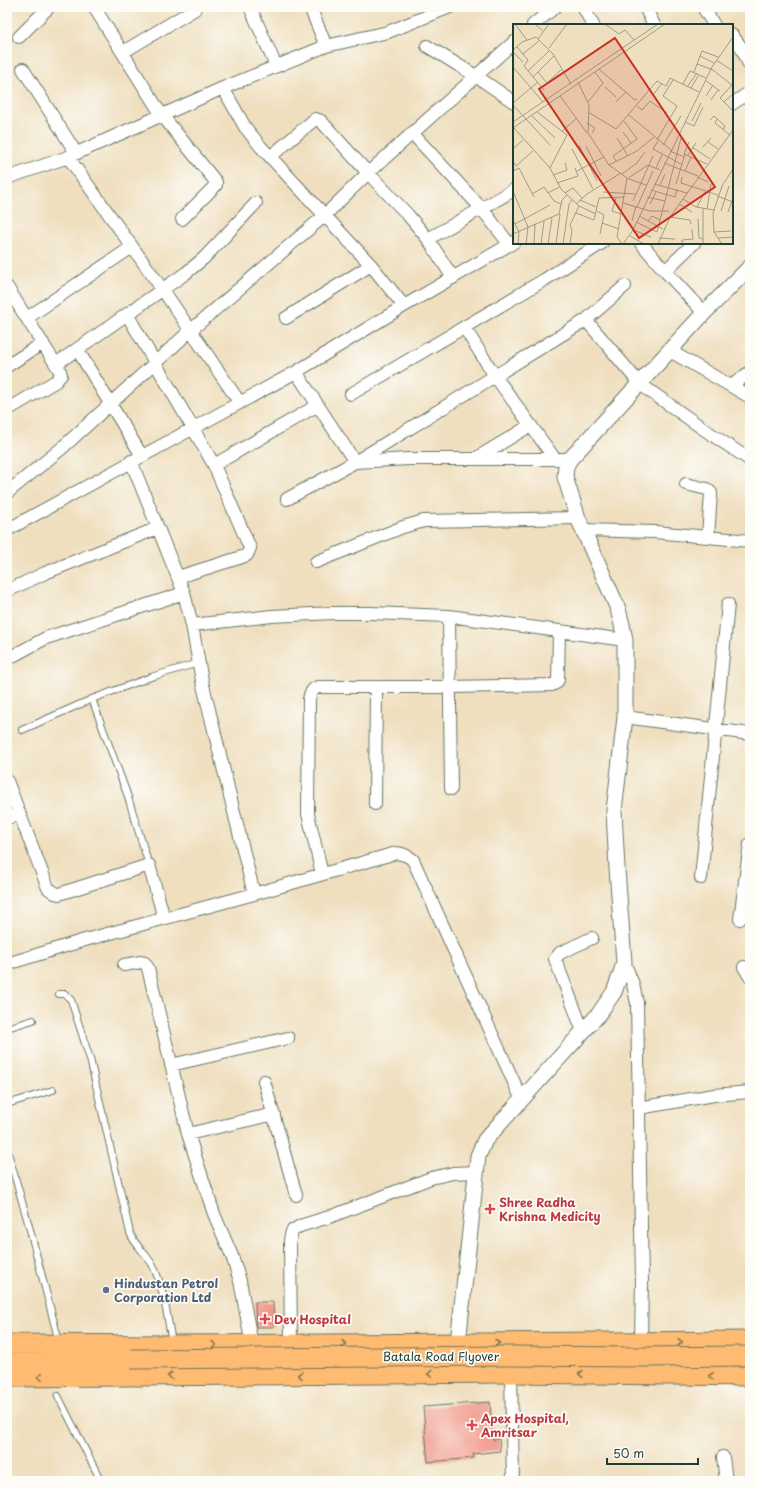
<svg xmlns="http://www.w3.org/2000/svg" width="757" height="1488" viewBox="0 0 757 1488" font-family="'Playpen Sans',sans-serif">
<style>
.building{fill:#f1998b}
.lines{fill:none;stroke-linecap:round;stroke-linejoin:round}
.service-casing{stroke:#687665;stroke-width:8}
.minor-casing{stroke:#687665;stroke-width:14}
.tertiary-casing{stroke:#687665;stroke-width:17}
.primary-casing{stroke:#687665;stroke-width:21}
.service{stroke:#fff;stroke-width:6}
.minor{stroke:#fff;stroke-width:12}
.tertiary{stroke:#fff;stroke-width:15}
.primary{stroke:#ffbb71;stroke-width:19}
.primary-bridge-casing{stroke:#687665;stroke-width:21;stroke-linecap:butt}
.primary-bridge{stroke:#ffbb71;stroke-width:19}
.oneway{stroke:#84764f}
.health-dot{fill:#e0444e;stroke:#fdfcf7;stroke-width:1.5}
.service-dot{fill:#5c6f8a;stroke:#fdfcf7;stroke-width:1.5}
.labels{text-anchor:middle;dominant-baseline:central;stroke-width:3.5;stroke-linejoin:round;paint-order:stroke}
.health-label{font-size:12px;font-weight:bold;fill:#be3a42;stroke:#fdfcf7;text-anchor:start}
.service-label{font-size:12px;font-weight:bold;fill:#4e5e75;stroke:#fdfcf7;text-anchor:start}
.street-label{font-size:12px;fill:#1f3d34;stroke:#fdfcf7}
.inset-road{fill:none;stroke:#9c9e87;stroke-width:1}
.view{fill:#c8321e;fill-opacity:0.15;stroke:#c8321e;stroke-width:2}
.inset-edge{fill:none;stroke:#1f3d34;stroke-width:2}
</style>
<rect width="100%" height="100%" fill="#fdfcf7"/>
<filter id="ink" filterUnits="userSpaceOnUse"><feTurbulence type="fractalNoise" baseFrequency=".025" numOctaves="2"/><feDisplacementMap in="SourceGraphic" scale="8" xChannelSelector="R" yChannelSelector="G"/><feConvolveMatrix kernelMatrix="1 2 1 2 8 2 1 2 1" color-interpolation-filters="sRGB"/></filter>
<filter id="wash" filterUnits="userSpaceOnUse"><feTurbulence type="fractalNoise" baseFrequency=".012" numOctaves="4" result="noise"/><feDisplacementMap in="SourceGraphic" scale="16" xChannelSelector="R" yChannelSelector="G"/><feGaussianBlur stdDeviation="0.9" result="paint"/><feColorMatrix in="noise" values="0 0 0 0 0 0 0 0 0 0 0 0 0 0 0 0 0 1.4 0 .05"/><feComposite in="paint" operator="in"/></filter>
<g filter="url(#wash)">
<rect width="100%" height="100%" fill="#efdfbf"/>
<g id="blocks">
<path class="building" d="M255,1302H273L274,1327H256Z
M490,1402L493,1440L499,1439L500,1451L473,1454L474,1458L428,1462L423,1407Z"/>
</g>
</g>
<g filter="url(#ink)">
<use href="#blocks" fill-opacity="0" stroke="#687665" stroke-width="1"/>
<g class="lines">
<g class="service-casing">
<path id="service" d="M92,699L127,794L149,865
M22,730L92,699L151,677L198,663
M59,994H65L71,1000L90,1059L130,1233C135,1246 147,1254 153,1266C163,1284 168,1321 172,1342
M7,1028L33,1020
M7,1104L53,1090
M7,1149L29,1226L59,1342
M58,1396L101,1481"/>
</g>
<g class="minor-casing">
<path id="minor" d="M94,7L161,114L216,182V185L182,219
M250,7L276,66
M310,7L326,46
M583,7L593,25
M645,7L654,25
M703,7L714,25
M533,25L555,7
M732,35L741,47L750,66
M19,37L49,7
M427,46L476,76L514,102
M123,52L195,9
M23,69L76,153
M223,88L245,127L261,147L371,265L404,306
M732,104L750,92
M412,133L482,209L510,245
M68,157L163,290L240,403
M270,157L315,119L321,121L368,173L408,215L428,239L453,278
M7,178L68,157L223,88L326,46L388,32L450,7
M428,239L514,190
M641,243L665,271L704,313
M665,271L694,243
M7,287L60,371L61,375L56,381L7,410
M127,314L214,465L250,548L247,555L242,557L178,577
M27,318L132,247
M286,318L371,265
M586,320L640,384L705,430L750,460
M464,327L495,376L555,459
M77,349L142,456
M670,351L750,397
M56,364L186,273L204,258L256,203
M7,366L43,343
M296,372L355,462L409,459H570
M731,386L750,372
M351,394L544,280L602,243
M475,459L531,425
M131,461L184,593L192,625L202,681L254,894
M214,465L318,405
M686,484L707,489L711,493L708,537
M8,492L62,448L190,331L324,216L368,173L514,42
M287,499L355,462L586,320L625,286
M7,530L296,372L404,306L514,242
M583,530L655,532L750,541
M316,562L403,527L424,521L578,518
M7,591L45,573L158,528
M449,616L451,789
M192,625L272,616L333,613H370L449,616L625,640
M7,659L46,638L184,593
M625,717L750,734
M7,781L48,888L55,893L59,894L149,865L164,918
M375,804L376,687
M7,818L19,814
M322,874L308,814L309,699C310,693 312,689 318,687H450L552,685L556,683L558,680L559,631
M701,878L728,604
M740,919L750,844
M624,962L633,984L637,1003L642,1281L641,1342
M7,964L85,940L254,894L396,853C403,854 407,855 413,860L522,1100
M124,965L141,962L145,963L148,968L188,1134L214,1214L232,1256L240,1281L252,1345
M744,967L750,977
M583,1031L555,959L560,953L592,938
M171,1065L288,1038
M264,1081L296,1195
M639,1108L714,1095L750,1092
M188,1134L274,1114
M291,1344L290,1240L292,1231L300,1226L332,1216L431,1178L453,1173L476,1172
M511,1373L513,1481
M723,1457L726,1481"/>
</g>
<g class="tertiary-casing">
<path id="tertiary" d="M458,1354V1343L478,1156L485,1140L598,1015L614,992L621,973L624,962L617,869L614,811L625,717V640L622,625L618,609L578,518L565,477L566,466L570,459L704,313L750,267"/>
</g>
<g class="primary-casing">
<path id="primary" d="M7,1344L173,1345L750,1341
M7,1363H108L131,1359
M7,1377L511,1373L750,1376"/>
</g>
<use href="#service" class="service"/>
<use href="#minor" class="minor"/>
<use href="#tertiary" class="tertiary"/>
<use href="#primary" class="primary"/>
<g class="primary-bridge-casing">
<path id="primary-bridge" d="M131,1359L511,1356L640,1357L750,1356"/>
</g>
<use href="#primary-bridge" class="primary-bridge"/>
</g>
<defs><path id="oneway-chevron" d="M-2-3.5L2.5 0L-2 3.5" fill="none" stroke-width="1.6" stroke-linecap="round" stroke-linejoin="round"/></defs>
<g class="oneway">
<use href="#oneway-chevron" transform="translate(680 1342) rotate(-1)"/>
<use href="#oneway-chevron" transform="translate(497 1343)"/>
<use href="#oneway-chevron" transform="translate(344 1344)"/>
<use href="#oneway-chevron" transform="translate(214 1345)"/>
<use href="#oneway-chevron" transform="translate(430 1374) rotate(179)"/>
<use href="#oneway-chevron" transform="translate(581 1374) rotate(-179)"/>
<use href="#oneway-chevron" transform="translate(300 1375) rotate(179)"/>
<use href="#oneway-chevron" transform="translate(170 1376) rotate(179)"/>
<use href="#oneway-chevron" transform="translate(711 1376) rotate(-179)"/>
<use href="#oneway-chevron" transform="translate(40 1377) rotate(179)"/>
</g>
</g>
<g class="health-dot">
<path d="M488 1203h4v4h4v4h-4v4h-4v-4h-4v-4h4z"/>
<path d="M263 1313h4v4h4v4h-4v4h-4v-4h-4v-4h4z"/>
<path d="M470 1419h4v4h4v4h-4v4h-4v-4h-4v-4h4z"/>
</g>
<circle class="service-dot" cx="106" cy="1290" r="4"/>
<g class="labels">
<g class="health-label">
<text x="499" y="1202">Shree Radha<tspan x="499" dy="14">Krishna Medicity</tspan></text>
<text x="274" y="1319">Dev Hospital</text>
<text x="481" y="1418">Apex Hospital,<tspan x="481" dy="14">Amritsar</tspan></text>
</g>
<g class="service-label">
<text x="114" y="1283">Hindustan Petrol<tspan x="114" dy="14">Corporation Ltd</tspan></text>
</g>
<g class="street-label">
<text x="441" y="1356">Batala Road Flyover</text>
</g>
</g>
<g transform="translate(513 24)">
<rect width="220" height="220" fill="#efdfbf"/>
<path class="inset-road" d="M2,0L14,16M22,0L31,8M92,0L106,10L112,6L121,16M25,15L36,0M4,23L15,36L11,42L31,66M36,24L54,0M0,26L9,18L23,13L40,30L58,60M0,28L10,38M10,30L27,16M187,32L201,39M203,36L220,47M184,40L200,46L220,62M0,43L30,78M86,45L122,76L124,75M15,47L37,26M25,48L34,59L48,46M181,48L189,27L205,33M20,53L41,32M192,56L207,67M65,58L76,81L75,109L96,141L114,154L104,213L109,220M170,60L177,47L193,54M219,61L207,74L220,87M92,63L103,73M174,63L184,49M178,64L185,52M140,71L149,59M47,72L74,109M193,72L200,61M198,76L205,66M75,78L90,59L82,48M103,78L113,68M211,78L220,70M0,79L25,58M0,81L37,121M124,82L129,86L137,77L154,89M24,88L54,111L37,144M75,88L103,105L144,57L153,62L157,54L186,68M116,91L158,126M19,92L42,114M204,95L202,99L217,111M197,96L201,92L212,102L210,106M179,97L188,79M0,98L145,0M172,98L181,102L190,83M74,99L82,104L79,109M0,104L152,0M1,104L37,144L48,165L66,182L83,190M49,107L63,95M110,108L118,119M104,114L115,132M144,116L164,82L150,72L160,56M145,117L140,125L168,140M176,118L171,130L194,140M195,118L205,125M66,121L84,157M150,121L168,92M73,122L88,152M179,123L197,135M190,123L198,114M0,125L10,116M59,125L80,165M157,127L171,133M175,131L183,119M0,137L3,142L20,127M103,137L100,132L124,115L111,97M151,139L185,152M96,141L124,127L141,113M143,144L149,131M0,147L6,144L21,173M64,147L91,133M172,147L178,133M109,150L124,139L132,128M40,151L54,146L52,139M169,153L168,159L205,171M184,153L195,158M114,155L135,141L147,146M116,155L133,161M44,159L65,152L62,144M141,160L174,169M163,160L172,130M147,161L152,150M138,166L162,173L164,165M0,167L15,203L13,220M90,168L122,170M35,169L46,163M52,169L60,164L69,174M19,170L31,163L41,177L48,180M204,172L220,178M134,173L152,177M103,174L99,187L108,190M170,175L183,183L201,186M67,176L83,183M120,177L140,132M110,179L137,187H156M63,180L74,170L108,149M137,180L143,168M166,180L179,188M124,183L140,147M184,183L192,168M190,184V220M194,185L198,160M84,187L91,191L87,210M208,187L216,162M215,188L220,174M63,189L81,196L86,174L111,173M126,192L150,205M157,193L177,196L178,200M185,195L186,214L190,215M0,196L6,208L5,220M119,197L123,182M135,197L139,192L147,196M123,198L144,208L168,114M89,199L106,205M2,200L37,181M120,206L138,213M201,208L218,207M0,210L46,190L49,176L54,171M117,212L131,220M146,214L162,215M205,214L220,213M21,220L22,200M28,220L31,197M35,220L39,194M43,220L47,190M50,220L56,180L59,176M57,220L59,206L57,201L66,182M110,220L120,206L199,43L220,13M145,220L157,193L220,106M169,220V216L180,215L179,205M209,220L201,208L200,189L209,162L220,145"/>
<path class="view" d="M102,14L202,163L126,214L26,65Z"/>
<rect width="220" height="220" class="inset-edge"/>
</g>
<rect width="757" height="1488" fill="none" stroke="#fdfcf7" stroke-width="24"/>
<path d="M607 1458v6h91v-6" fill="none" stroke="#1f3d34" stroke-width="2"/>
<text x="613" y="1458" font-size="12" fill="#1f3d34" stroke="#fdfcf7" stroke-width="3" paint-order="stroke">50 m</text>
</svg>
